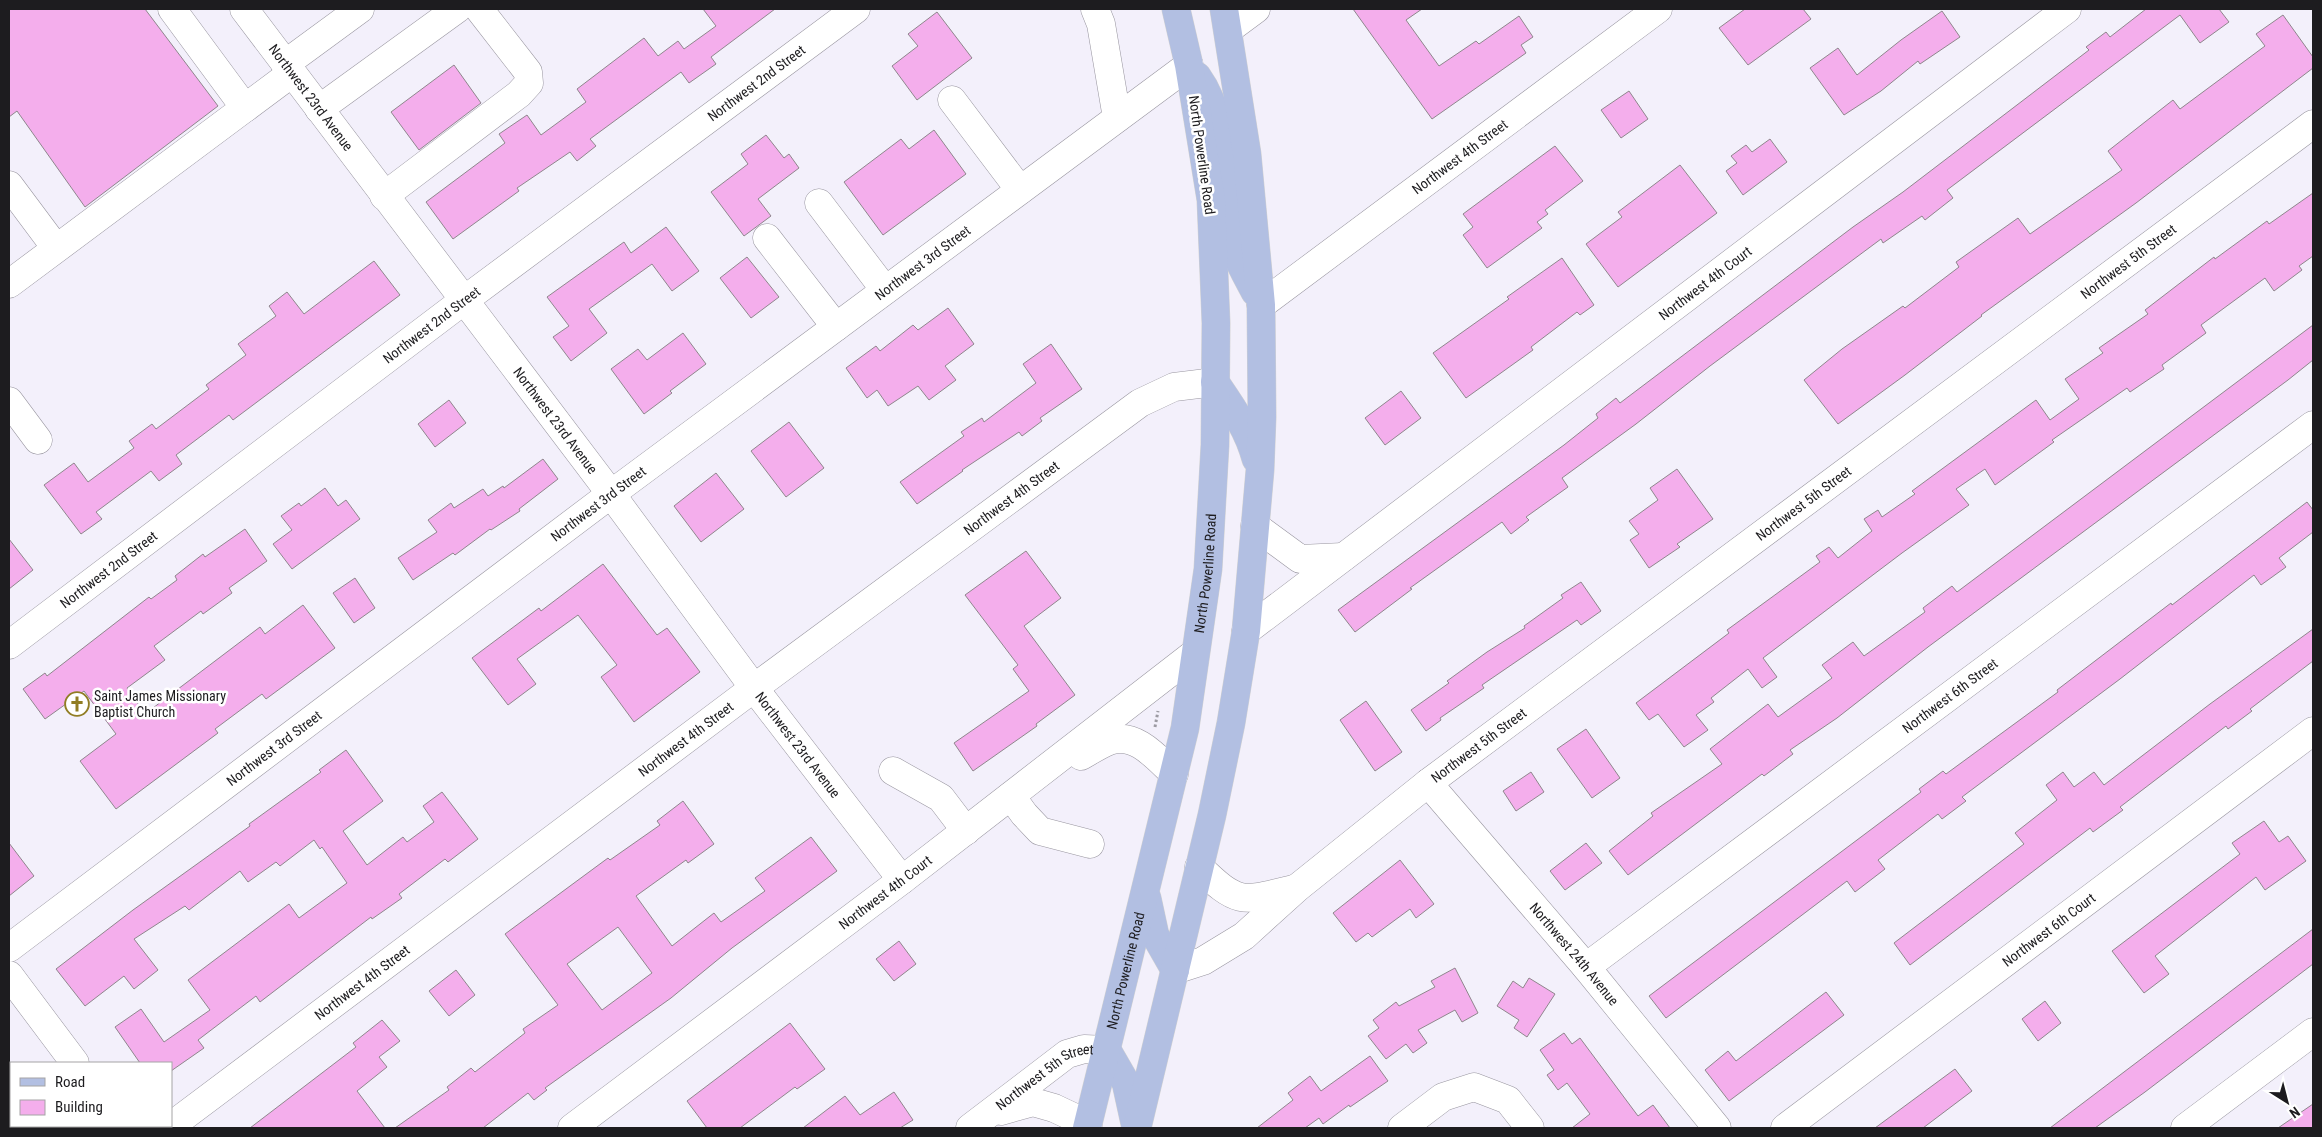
<svg xmlns="http://www.w3.org/2000/svg" width="2322" height="1137" viewBox="0 0 2322 1137" font-family="'Roboto Condensed',sans-serif">
<style>
.building{fill:#f4aeec;stroke:#8f868d;fill-rule:evenodd}
.lines{fill:none;stroke-linecap:round;stroke-linejoin:round}
.minor-casing{stroke:#9996a0;stroke-width:29}
.major-casing{stroke:#d2d2d2;stroke-width:29}
.path{stroke:#9c9aa2;stroke-width:3;stroke-dasharray:2.5 2.5;stroke-linecap:butt}
.minor{stroke:#fff;stroke-width:28}
.major{stroke:#b2bfe2;stroke-width:28}
.labels{text-anchor:middle;dominant-baseline:central;stroke-width:5;stroke-linejoin:round;paint-order:stroke}
.street-label{font-size:14px;fill:#1d1c1f;stroke:#fff}
.poi-label{font-size:14px;fill:#1d1c1f;stroke:#fff;text-anchor:start}
</style>
<rect width="100%" height="100%" fill="#f3f0fb"/>
<path class="building" d="M9,9H145L218,106L85,207L17,111L9,117Z
M703,9H775L711,57L716,64L689,83L681,72L590,139L596,146L577,161L570,152L517,188L519,191L453,239L426,202L505,143L499,134L527,115L541,135L586,102L577,89L644,38L658,56L678,41L684,49L716,26Z
M1353,9H1422L1406,20L1439,66L1476,41L1479,44L1519,16L1533,37L1521,45L1526,53L1432,119Z
M1745,9H1803L1811,19L1748,65L1719,28Z
M2146,9H2219L2229,22L2200,43L2180,15L1947,190L1953,198L1925,220L1922,216L1883,243L1881,239L1710,366L1636,424L1562,478L1568,487L1526,517L1529,520L1511,534L1502,522L1410,588L1412,589L1355,632L1338,610L1564,445L1598,418L1596,414L1616,398L1620,403L1853,227L1903,192L2089,50L2086,47L2106,32L2110,37Z
M1942,11L1960,37L1920,64L1918,61L1881,91L1844,115L1810,68L1838,48L1857,75L1901,40Z
M937,12L972,58L917,100L892,66L918,46L908,34Z
M2283,15L2313,57V68L2136,203L1981,315L1982,316L1905,375L1838,424L1804,380L1842,349L1903,306L1905,308L1959,267L1956,262L2018,218L2030,234L2122,170L2108,151L2173,100L2180,109L2265,46L2256,34Z
M454,65L481,103L419,150L391,112Z
M1629,91L1648,119L1621,138L1601,110Z
M934,130L966,174L883,235L844,182L901,139L909,149Z
M766,135L784,158L789,154L799,168L758,199L771,216L744,236L711,192L748,164L741,154Z
M1770,139L1787,162L1743,195L1726,171L1737,163L1731,156L1746,145L1752,152Z
M1555,146L1583,181L1545,210L1548,214L1537,222L1542,228L1487,268L1463,235L1473,227L1463,214Z
M1680,165L1717,213L1618,287L1586,244L1622,217L1618,212Z
M2313,193V256L2299,266L2302,270L2274,291L2265,278L2201,325L2206,333L2162,365L2164,369L2130,392L2127,388L2052,440L2054,442L1995,485L1985,469L1956,489L1969,505L1902,553L1763,658L1777,677L1762,688L1748,669L1711,698L1714,702L1696,715L1708,730L1684,747L1658,714L1649,720L1636,703L1729,633L1727,630L1820,562L1816,556L1829,547L1838,558L1872,531L1864,519L1878,510L1882,517L1915,494L1912,491L2036,400L2050,420L2079,399L2065,379L2103,353L2099,348L2148,314L2145,310L2214,257L2215,259L2267,221L2269,224Z
M666,227L699,271L672,291L652,264L589,309L607,333L571,361L553,337L569,326L547,297L624,242L631,253Z
M747,257L779,297L751,318L720,278Z
M1562,258L1594,305L1580,315L1577,312L1531,347L1533,350L1466,398L1433,353L1509,299L1507,297Z
M374,261L400,295L233,420L229,415L176,455L182,464L159,481L151,471L96,512L102,519L81,534L44,485L74,463L88,482L134,448L129,441L152,424L156,429L209,389L206,385L246,355L238,344L276,316L269,306L287,292L304,314Z
M948,308L974,344L945,366L956,380L929,400L918,386L888,406L877,390L867,398L846,368L876,346L880,351L913,325L918,330Z
M2313,325V360L2288,380L1928,647L1837,718L1790,750L1793,754L1764,776L1762,774L1628,875L1609,851L1653,816L1651,813L1722,764L1710,749L1768,704L1778,717L1832,678L1822,665L1853,642L1864,656L1925,612L1923,608L1952,586L1957,592Z
M683,333L706,364L670,391L672,393L644,414L611,369L638,349L647,360Z
M1051,344L1082,389L1040,418L1042,421L1022,436L1019,432L962,470L963,471L917,504L900,482L964,436L961,432L982,418L984,422L1036,383L1023,364Z
M1401,391L1421,418L1385,445L1365,418Z
M449,400L466,423L435,447L418,424Z
M789,422L824,468L786,497L751,451Z
M543,459L558,479L519,509L520,511L491,530L490,529L455,555L453,553L413,580L398,558L437,532L428,520L451,503L454,508L483,489L488,496L503,486L504,488Z
M1677,469L1713,519L1677,544L1680,547L1649,568L1630,540L1639,534L1629,521L1658,500L1650,488Z
M716,473L744,509L701,542L674,506Z
M325,488L338,506L346,500L360,519L292,569L273,544L292,530L281,516L299,503L301,506Z
M2307,502L2313,510V532L2279,558L2286,567L2261,585L2254,575L2120,679L1962,797L1966,801L1942,819L1938,814L1878,860L1885,869L1855,892L1847,881L1666,1018L1649,996L1921,792L1919,789L1943,771L1946,774L2058,692L2057,690L2171,603L2172,605Z
M245,529L267,561L229,588L232,593L203,614L201,611L154,646L165,660L127,688L145,714L260,627L265,634L303,605L335,648L266,699L262,694L215,729L218,733L116,809L80,761L116,734L84,691L45,719L23,689L45,673L47,676L149,597L151,599L177,580L175,576L203,554L205,557Z
M9,539L33,570L9,589Z
M1026,551L1061,598L1024,626L1075,695L1036,724L1037,726L973,771L954,743L1029,691L1013,669L1018,665L965,595Z
M603,564L657,635L667,628L700,672L634,722L601,677L617,665L578,615L517,659L536,684L508,705L472,658L539,608L541,611Z
M355,578L375,608L354,623L333,593Z
M1581,582L1601,611L1581,625L1577,620L1482,685L1484,688L1440,718L1441,720L1426,731L1411,710L1449,683L1447,681L1487,652L1525,628L1524,626L1563,598L1561,595Z
M2313,629V661L2250,709L2252,711L2228,729L2226,726L2120,807L2123,810L2093,832L2090,828L1910,965L1894,943L2024,844L2015,833L2057,800L2046,785L2063,772L2074,787L2094,772L2104,785L2210,704Z
M1366,701L1402,752L1375,771L1340,720Z
M1586,729L1620,778L1592,798L1557,749Z
M346,750L383,801L343,831L367,865L403,837L407,842L434,822L423,806L442,792L478,839L448,862L445,859L399,894L402,898L372,919L371,917L260,1002L256,996L198,1040L204,1048L171,1071V1063H140L115,1027L141,1009L164,1042L210,1010L188,980L289,904L299,918L347,883L322,847L320,849L314,840L280,866L276,862L248,882L240,871L189,910L185,906L134,939L158,970L134,989L124,976L85,1006L56,969L133,910L250,826L249,824L321,772L319,770Z
M1531,772L1544,792L1516,811L1503,791Z
M683,801L714,844L688,863L686,860L636,896L672,946L714,913L721,922L765,891L755,878L811,837L837,871L732,948L671,998L545,1088L547,1090L534,1100L528,1093L483,1128H395L449,1090L447,1087L471,1068L475,1072L525,1033L523,1029L558,1005L505,934L608,858L610,860L660,825L657,821ZM618,927L652,973L602,1010L567,964Z
M2264,821L2279,842L2288,836L2306,861L2265,890L2256,877L2155,956L2169,974L2144,993L2112,951L2240,854L2232,843Z
M9,843L34,876L9,896Z
M1586,843L1602,863L1565,890L1550,871Z
M1400,860L1434,904L1416,918L1410,909L1372,937L1368,933L1356,942L1333,913Z
M2313,929V964L2145,1092L2095,1128H2050Z
M899,941L916,964L894,981L876,959Z
M1455,968L1478,1013L1462,1022L1455,1010L1418,1030L1427,1043L1413,1053L1406,1044L1386,1059L1368,1036L1379,1028L1373,1020L1396,1002L1399,1006L1435,987L1431,981Z
M456,970L475,995L449,1016L429,991Z
M1529,978L1555,994L1527,1037L1514,1028L1519,1020L1497,1006L1513,981L1523,988Z
M1826,992L1844,1015L1729,1101L1705,1070L1728,1051L1736,1061Z
M2045,1001L2061,1023L2038,1041L2022,1019Z
M382,1020L400,1041L379,1057L387,1067L357,1091L385,1128H250L356,1047L353,1043Z
M790,1023L825,1069L797,1089L795,1087L740,1128H707L687,1101Z
M1564,1033L1572,1044L1580,1038L1638,1116L1653,1105L1670,1128H1572L1590,1114L1567,1083L1558,1090L1547,1075L1554,1070L1540,1050Z
M1370,1056L1388,1081L1350,1107L1349,1105L1323,1124L1319,1118L1305,1128H1257L1293,1100L1288,1093L1310,1076L1321,1091Z
M1955,1069L1972,1091L1923,1128H1875Z
M894,1092L913,1120L900,1128H803L845,1096L860,1115Z
M2313,1104V1128H2278Z"/>
<g class="lines">
<g class="minor-casing">
<g id="minor">
<path id="s1" d="M244,9L611,494L754,688L902,880"/>
<path d="M1095,9L1101,24L1117,118"/>
<path d="M1229,29L1256,9"/>
<path d="M285,64L360,9"/>
<path d="M952,100L1020,190"/>
<path d="M245,108L292,73"/>
<path d="M319,109L457,9"/>
<path d="M9,185L56,248"/>
<path d="M384,196L519,94L529,83L528,72L479,9"/>
<path d="M819,203L885,290"/>
<path d="M767,238L836,327"/>
<path d="M9,284L245,108L172,9"/>
<path id="s2" d="M1261,305L1658,9"/>
<path d="M9,401L38,440"/>
<path d="M1255,526L1300,559L1343,557"/>
<path id="s3" d="M1246,631L2067,9"/>
<path id="s4" d="M9,645L463,301L856,9"/>
<path d="M1081,756C1090,751 1099,745 1109,741C1135,731 1157,758 1174,774"/>
<path d="M893,771L941,798L966,831"/>
<path id="s5" d="M1428,783L1586,967L1717,1128"/>
<path d="M1011,796L1024,814L1040,831L1090,844"/>
<path d="M1199,867C1238,905 1242,902 1293,889"/>
<path id="s6" d="M9,948L611,494L1189,65"/>
<path id="s7" d="M1586,967L2313,425"/>
<path id="s8" d="M1175,970L1203,961L1244,936L1297,888L1428,783L2313,124"/>
<path d="M9,975L75,1063"/>
<path d="M1001,1111L1033,1102L1054,1108L1088,1124"/>
<path d="M122,1126L124,1128"/>
<path id="s9" d="M171,1126L754,688L1140,403L1174,387L1215,382"/>
<path id="s10" d="M572,1128L902,880L1195,653"/>
<path id="s11" d="M970,1128L1067,1054L1084,1049L1107,1050"/>
<path d="M1402,1128L1443,1097L1474,1087L1508,1100L1530,1128"/>
<path id="s12" d="M1785,1128L2313,731"/>
<path d="M2185,1128L2313,1032"/>
</g>
</g>
<g class="major-casing">
<g id="major">
<path d="M1197,76C1231,123 1219,186 1231,240C1236,258 1246,275 1255,292"/>
<path d="M1215,382C1232,407 1248,429 1256,459"/>
<path d="M1147,898L1155,935L1175,970"/>
<path d="M1107,1050L1126,1083L1135,1124"/>
<path id="s13" d="M1087,1128L1185,728L1208,569L1215,445L1216,323L1211,200L1189,65L1176,9"/>
<path d="M1137,1128L1212,815L1231,723L1246,631L1260,470L1262,417L1261,305L1247,154L1224,9"/>
</g>
</g>
<path class="path" d="M1155,727L1158,711"/>
<use href="#minor" class="minor"/>
<use href="#major" class="major"/>
</g>
<defs>
<g id="church-ring" transform="scale(1.25)"><circle r="9.5" fill="#fff" stroke="#917d24" stroke-width="1.5"/><path d="M-1.2-6h2.4v3.5h3.3v2.4h-3.3V6h-2.4V-.1h-3.3v-2.4h3.3Z" fill="#917d24"/></g>
</defs>
<g fill-rule="evenodd">
<use href="#church-ring" x="77" y="704"/>
</g>
<g class="labels">
<g class="street-label">
<text stroke="none"><textPath href="#s4" startOffset="935">Northwest 2nd Street</textPath></text>
<text stroke="none"><textPath href="#s1" startOffset="111">Northwest 23rd Avenue</textPath></text>
<text transform="translate(1202 155) rotate(82)">North Powerline Road</text>
<text stroke="none"><textPath href="#s2" startOffset="248">Northwest 4th Street</textPath></text>
<text stroke="none"><textPath href="#s8" startOffset="1190">Northwest 5th Street</textPath></text>
<text stroke="none"><textPath href="#s6" startOffset="1142">Northwest 3rd Street</textPath></text>
<text stroke="none"><textPath href="#s3" startOffset="576">Northwest 4th Court</textPath></text>
<text stroke="none"><textPath href="#s4" startOffset="530">Northwest 2nd Street</textPath></text>
<text stroke="none"><textPath href="#s1" startOffset="516">Northwest 23rd Avenue</textPath></text>
<text stroke="none"><textPath href="#s9" startOffset="1049">Northwest 4th Street</textPath></text>
<text stroke="none"><textPath href="#s6" startOffset="738">Northwest 3rd Street</textPath></text>
<text stroke="none"><textPath href="#s8" startOffset="785">Northwest 5th Street</textPath></text>
<text stroke="none"><textPath href="#s4" startOffset="125">Northwest 2nd Street</textPath></text>
<text stroke="none"><textPath href="#s13" startOffset="568">North Powerline Road</textPath></text>
<text stroke="none"><textPath href="#s7" startOffset="454">Northwest 6th Street</textPath></text>
<text stroke="none"><textPath href="#s9" startOffset="644">Northwest 4th Street</textPath></text>
<text stroke="none"><textPath href="#s1" startOffset="921">Northwest 23rd Avenue</textPath></text>
<text stroke="none"><textPath href="#s8" startOffset="380">Northwest 5th Street</textPath></text>
<text stroke="none"><textPath href="#s6" startOffset="332">Northwest 3rd Street</textPath></text>
<text stroke="none"><textPath href="#s10" startOffset="392">Northwest 4th Court</textPath></text>
<text stroke="none"><textPath href="#s12" startOffset="330">Northwest 6th Court</textPath></text>
<text stroke="none"><textPath href="#s5" startOffset="225">Northwest 24th Avenue</textPath></text>
<text stroke="none"><textPath href="#s13" startOffset="162">North Powerline Road</textPath></text>
<text stroke="none"><textPath href="#s9" startOffset="239">Northwest 4th Street</textPath></text>
<text stroke="none"><textPath href="#s11" startOffset="92">Northwest 5th Street</textPath></text>
</g>
<g class="poi-label">
<text x="94" y="696">Saint James Missionary<tspan x="94" dy="16">Baptist Church</tspan></text>
</g>
</g>
<rect width="2322" height="1137" fill="none" stroke="#1d1c1f" stroke-width="20"/>
<rect x="10" y="1062" width="162" height="65" fill="#ffffff" stroke="#a5a4a5"/>
<rect x="20" y="1078" width="25" height="8" fill="#b2bfe2" stroke="#a5a4a5"/>
<text x="55" y="1087" font-size="15" fill="#1d1c1f">Road</text>
<rect x="20" y="1100" width="25" height="15" fill="#f4aeec" stroke="#a5a4a5"/>
<text x="55" y="1112" font-size="15" fill="#1d1c1f">Building</text>
<g transform="translate(2287 1102) rotate(144)" stroke="#ffffff" stroke-width="4" paint-order="stroke">
<path d="M0-4L9 19L0 12L-9 19Z" fill="#1d1c1f"/>
<text y="-8" font-size="14" font-weight="bold" text-anchor="middle" fill="#1d1c1f">N</text>
</g>
</svg>
